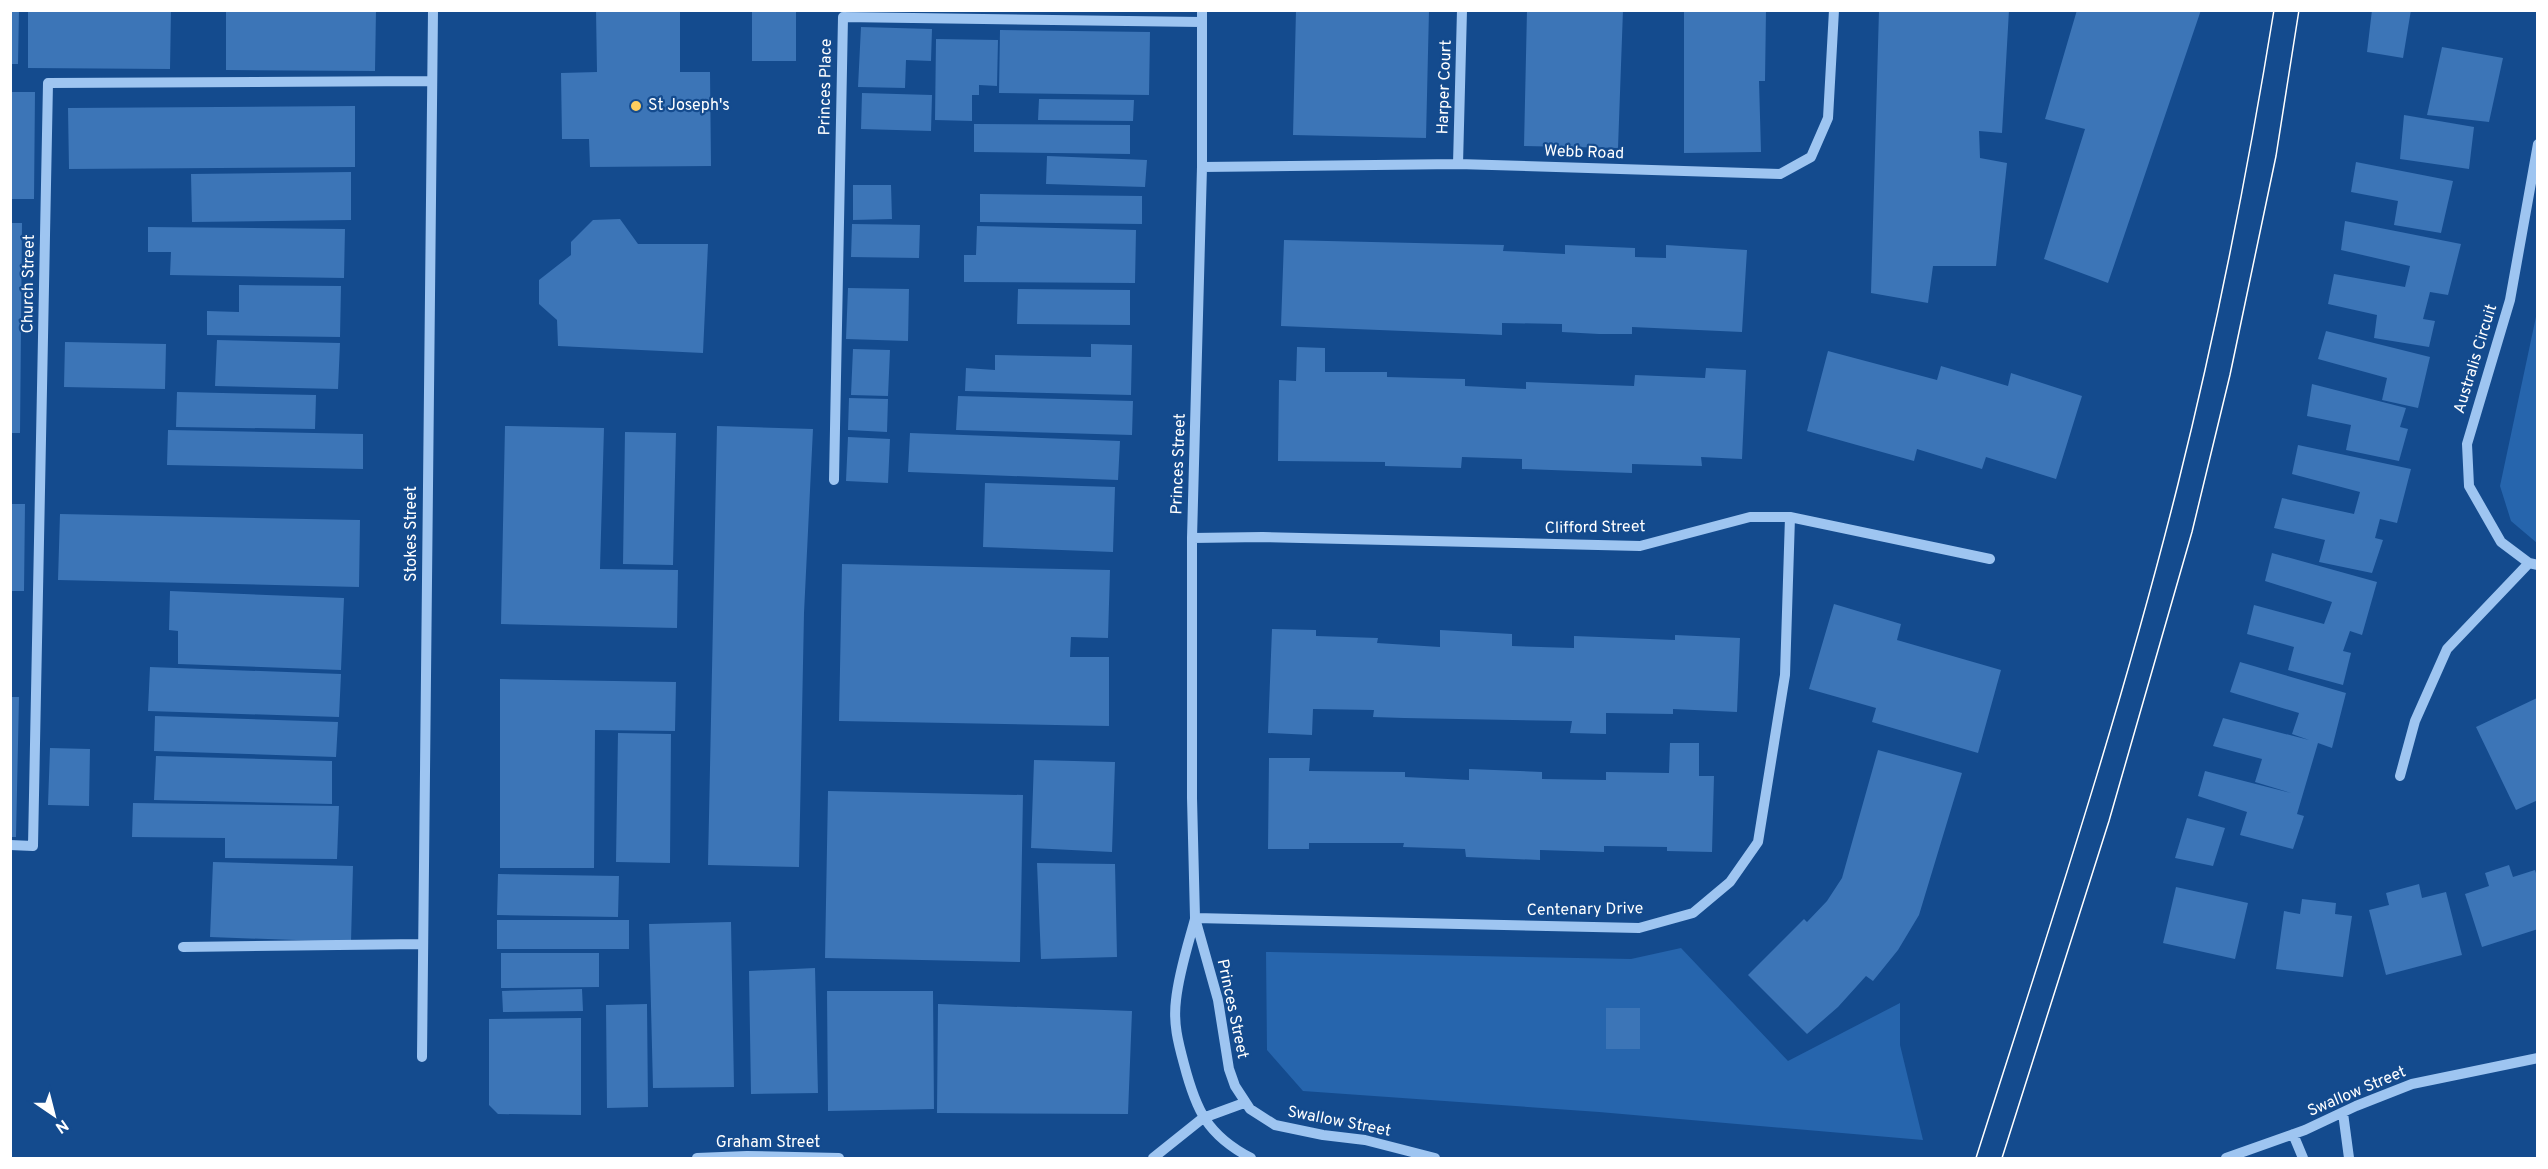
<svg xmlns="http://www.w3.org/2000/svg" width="2548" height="1169" viewBox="0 0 2548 1169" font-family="Overpass,sans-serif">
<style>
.green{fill:#2665ad}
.building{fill:#3c75b7}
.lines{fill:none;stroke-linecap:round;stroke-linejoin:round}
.minor{stroke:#9ec5f1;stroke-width:10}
.tram{stroke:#fff;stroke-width:1.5}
.poi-dot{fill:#ffce5e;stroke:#144b8e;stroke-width:2}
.labels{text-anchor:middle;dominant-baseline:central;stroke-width:4.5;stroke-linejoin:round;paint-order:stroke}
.street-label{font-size:16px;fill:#fff;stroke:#144b8e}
.poi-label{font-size:16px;fill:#fff;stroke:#144b8e;text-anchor:start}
</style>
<rect width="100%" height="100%" fill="#144b8e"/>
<path class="green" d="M2537,312V543L2511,521L2500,486Z
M1681,948L1788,1061L1900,1003V1045L1923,1140L1599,1112L1303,1091L1267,1050L1266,952L1631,959Z"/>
<path class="building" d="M10,10H19L18,64H10Z
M28,10H171L170,69L28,68Z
M226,10H376L375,71L226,70Z
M596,10H680V72H710L711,166L590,167L589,139H562L561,73L597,72Z
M752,10H796V61H752Z
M1296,10H1429L1426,138L1293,135Z
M1527,10H1623L1618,148L1524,146Z
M1684,10H1766L1765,81H1759L1761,152L1684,153Z
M1879,10H2009L2002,133L1979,131L1980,158L2007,163L1996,266H1933L1928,303L1871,293Z
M2077,10H2201L2108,283L2044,259L2085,129L2045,119Z
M2372,10H2411L2403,58L2367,52Z
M861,27L932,29L931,61L906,60L905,88L858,87Z
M1000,30L1150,32L1149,95L999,93Z
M936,39L998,40L997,86L979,85V95H972V121L935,120Z
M2442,47L2503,58L2489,122L2427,115Z
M10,92H35L34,199H10Z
M862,93L932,95L931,131L861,129Z
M1039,99L1134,100L1133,121L1038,120Z
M355,106V167L69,169L68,108Z
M2404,115L2474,127L2469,169L2400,159Z
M974,124L1130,125V154L974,152Z
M1047,156L1147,160L1145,187L1046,184Z
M2356,162L2453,181L2441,233L2394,225L2398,201L2351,192Z
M351,172V220L192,222L191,174Z
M853,185H891L892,219L853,220Z
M980,194L1142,196V224L980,222Z
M620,219L638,244H708L703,353L558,346L557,320L539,304V280L571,255V242L593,220Z
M2345,221L2461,244L2448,295L2430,292L2423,319L2435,321L2429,347L2374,338L2377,315L2328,304L2334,274L2405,287L2410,266L2341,250Z
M10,223H22L20,433H10Z
M852,224L920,225L919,258L851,257Z
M977,226L1136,230L1135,283L964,282V255H976Z
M148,227L345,229L344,278L170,275L171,252H148Z
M1284,240L1504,245L1503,251L1565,254V245L1635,248V257L1666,258V245L1747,250L1742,332L1632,327V334H1599L1562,332V324L1502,323V335L1281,326Z
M239,285L341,286L340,337L207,335V311L239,312Z
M848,288L909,289L908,341L846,339Z
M1018,289L1130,290V325L1017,324Z
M2326,331L2430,357L2418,408L2382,400L2387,378L2318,359Z
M217,340L340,343L338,389L215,386Z
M65,342L166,344L165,389L64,387Z
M1091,344L1132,345L1131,395L965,391L966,368L995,370V355L1091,357Z
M1297,347L1325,348V372H1387V377L1465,379V386L1526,389V382L1634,386L1635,375L1705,378L1706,368L1746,370L1742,459L1701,457L1702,466L1632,464V473L1522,469V459L1462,457L1461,468L1385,466V462L1278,461L1279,380L1296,381Z
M853,349L890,350L888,396L851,395Z
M1828,351L1937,380L1941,366L2008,386L2011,373L2082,396L2056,479L1986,457L1982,469L1917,449L1914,461L1807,431Z
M2312,384L2406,408L2400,427L2408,429L2399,461L2346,450L2351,425L2307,416Z
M177,392L316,395L315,429L176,427Z
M958,396L1133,401L1132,435L956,430Z
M849,398L888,399L887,432L848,430Z
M505,426L604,428L600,569L678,570L677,628L501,624Z
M717,426L813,429L804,613L799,867L708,865Z
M168,430L363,434V469L167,465Z
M625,432L676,433L673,565L623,564Z
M910,433L1120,441L1118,480L908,472Z
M848,437L890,439L888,483L846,481Z
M2298,445L2411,469L2397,523L2380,519L2375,538L2383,540L2372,573L2319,562L2325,540L2274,528L2282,498L2354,514L2360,492L2292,474Z
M985,483L1115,487L1113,552L983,547Z
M10,504H25L24,591H10Z
M60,514L360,520L359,587L58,580Z
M2272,553L2377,582L2362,635L2350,631L2343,651L2351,653L2343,685L2288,670L2294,647L2247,634L2254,605L2324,624L2332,602L2265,581Z
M842,564L1110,570L1108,638L1071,637L1070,657H1109V726L839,721Z
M170,591L344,598L341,670L178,664V631L169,630Z
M1834,604L1901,624L1897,640L2001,670L1978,753L1872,722L1876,708L1809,689Z
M1272,629L1316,630V636L1378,638L1377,643L1440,647V630L1512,634V646L1574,648V636L1675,640V635L1740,638L1737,712L1673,709V714L1606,713V734L1570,733L1572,721L1404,718L1373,717L1374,710L1313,709L1312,735L1268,733Z
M2240,662L2346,693L2332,748L2318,743L2297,814L2304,816L2293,849L2240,835L2247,812L2198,796L2205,771L2291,793L2255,782L2262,759L2213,746L2223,718L2309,740L2292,734L2299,713L2230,692Z
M150,667L341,674L339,717L148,711Z
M500,679L676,682L675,731L595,730L594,868H500Z
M10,697H19L16,837H10Z
M2537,698L2538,800L2516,810L2476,727Z
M155,716L338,722L336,757L154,751Z
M618,733L671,734L670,863L616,862Z
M1670,743H1699V776H1714L1712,852L1667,851V847L1604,846V852L1540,850V860L1466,857L1465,849L1403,847L1404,843H1309V849H1268L1269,758H1310L1309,771L1405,772V777L1469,780V769L1542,772V779L1606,780V772L1669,773Z
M50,748L90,749L89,806L48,805Z
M1878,750L1962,773L1919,915L1898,950L1873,981L1866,976L1838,1007L1807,1034L1748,975L1804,919L1807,922L1827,901L1842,878Z
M156,756L332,761V804L154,800Z
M1034,760L1115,762L1112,852L1031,848Z
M828,791L1023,795L1020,962L825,958Z
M133,803L339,806L337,859L225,858V838L132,837Z
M2187,818L2225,828L2213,866L2175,858Z
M213,862L353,866L351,942L210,937Z
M1037,863L1115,864L1117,957L1041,959Z
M2509,865L2513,877L2535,870L2538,880V929L2482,947L2465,894L2489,886L2485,873Z
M498,874L619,876L618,917L497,915Z
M2419,884L2422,898L2446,892L2462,955L2386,975L2369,910L2389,905L2386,893Z
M2176,887L2248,903L2235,959L2163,943Z
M2302,899L2336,903L2335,914L2352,916L2343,977L2276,969L2284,911L2300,914Z
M497,920H629V949H497Z
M731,922L734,1087L653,1088L649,924Z
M501,953H599V987L501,988Z
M815,968L818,1093L751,1094L749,971Z
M582,989L583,1011L503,1012L502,991Z
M827,991H933L934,1109L828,1111Z
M647,1004L648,1107L607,1108L606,1005Z
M938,1004L1132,1011L1128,1114L937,1113Z
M1606,1008H1640V1049H1606Z
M581,1018V1115L498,1114L489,1105V1019Z"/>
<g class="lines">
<path class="minor" d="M1202,10V167L1192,538V798L1195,918L1218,1000L1229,1069L1235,1086L1250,1109L1275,1125L1323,1135L1365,1140L1435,1158
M2538,144L2510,300L2467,444L2469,486L2501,542L2529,563L2538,565
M1458,164L1462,10
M1202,167L1458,164L1780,174L1811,157L1828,118L1834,10
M834,480L843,17L1201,22
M1192,538L1263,537L1640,546L1750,517H1790L1990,559
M2400,776L2415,721L2447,649L2529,563
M10,845L33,846L48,83L431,81
M1195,918L1639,928L1693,913L1730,882L1758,842L1785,675L1790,517
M1195,919C1188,945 1179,972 1176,1000C1173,1023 1178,1042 1184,1064C1196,1110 1207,1135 1251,1158
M183,947L422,944
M422,1057L433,10
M2343,1113L2349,1158
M2293,1134L2303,1158
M697,1158L747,1156L839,1158
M1153,1158L1203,1118L1244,1103
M2226,1158L2305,1130L2356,1106L2412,1084L2538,1058"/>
<path class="tram" d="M1976,1158C2047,935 2121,712 2178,484C2217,328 2248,170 2274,10
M2002,1158L2109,821L2192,532L2230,375L2276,156L2299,10"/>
</g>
<circle class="poi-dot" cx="636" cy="106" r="6"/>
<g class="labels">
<g class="street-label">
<text transform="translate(826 87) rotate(-89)">Princes Place</text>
<text transform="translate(1445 87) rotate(-88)">Harper Court</text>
<text transform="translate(1584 153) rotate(2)">Webb Road</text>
<text transform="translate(29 284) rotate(-89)">Church Street</text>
<text transform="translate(2476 359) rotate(-73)">Australis Circuit</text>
<text transform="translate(1179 464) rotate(-88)">Princes Street</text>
<text transform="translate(1595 528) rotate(-1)">Clifford Street</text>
<text transform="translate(412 534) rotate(-90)">Stokes Street</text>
<text transform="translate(1585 910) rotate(-1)">Centenary Drive</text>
<text transform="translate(1232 1009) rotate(78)">Princes Street</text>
<text transform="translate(2357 1092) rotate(-23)">Swallow Street</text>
<text transform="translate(1339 1122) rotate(11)">Swallow Street</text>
<text x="768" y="1143">Graham Street</text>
</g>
<g class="poi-label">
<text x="648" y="106">St Joseph's</text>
</g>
</g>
<rect width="2548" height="1169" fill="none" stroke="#ffffff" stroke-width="24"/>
<g transform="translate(54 1115) rotate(145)" stroke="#144b8e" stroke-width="4.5" paint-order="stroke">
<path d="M0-4.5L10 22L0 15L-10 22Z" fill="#ffffff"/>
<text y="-9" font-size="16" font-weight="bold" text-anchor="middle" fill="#ffffff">N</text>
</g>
</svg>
